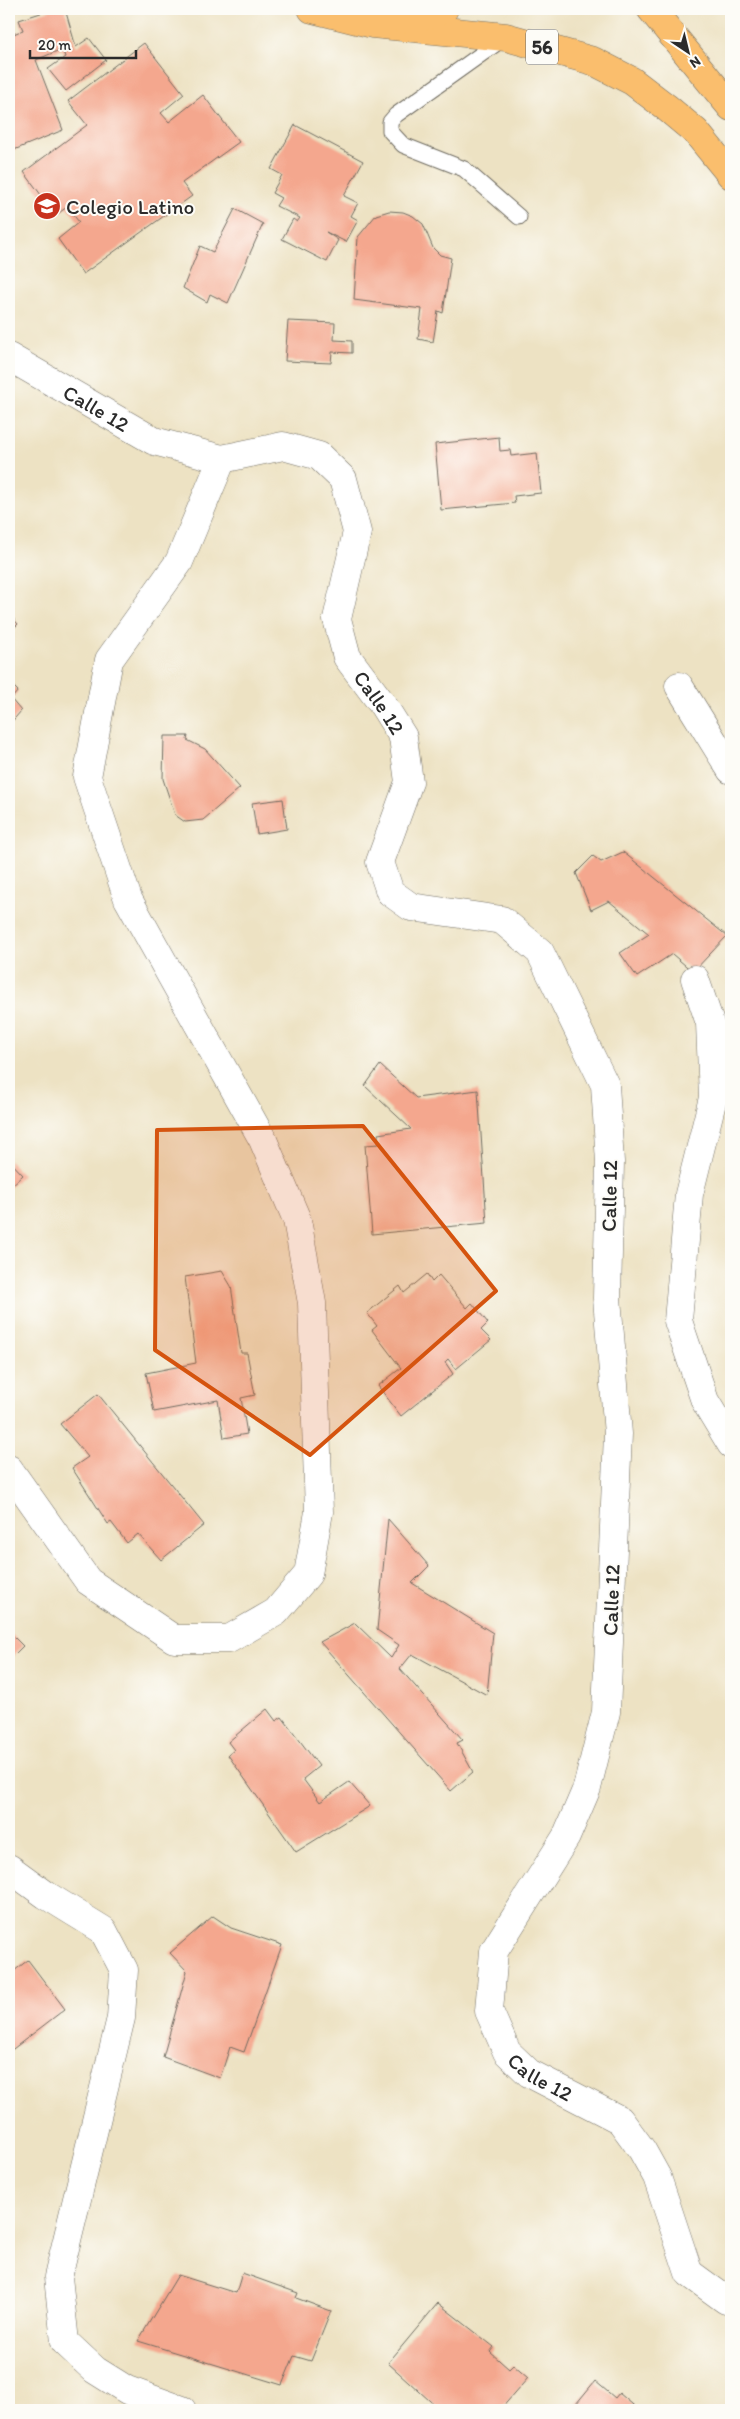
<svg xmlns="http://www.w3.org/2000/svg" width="740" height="2419" font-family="Itim,sans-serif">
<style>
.building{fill:#f4a78e}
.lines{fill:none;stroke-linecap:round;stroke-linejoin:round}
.lane-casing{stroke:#6f6b60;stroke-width:17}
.street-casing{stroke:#6f6b60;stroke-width:29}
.primary-casing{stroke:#6f6b60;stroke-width:29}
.lane{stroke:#fff;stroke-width:15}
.street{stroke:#fff;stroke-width:28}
.primary{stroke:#fabe6d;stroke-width:28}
.marked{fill:#d5540f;fill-opacity:0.2;stroke:#d5540f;stroke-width:4;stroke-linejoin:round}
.labels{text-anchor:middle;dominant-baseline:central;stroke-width:4;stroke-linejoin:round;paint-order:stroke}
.shield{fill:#fdfcf7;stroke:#6a6a68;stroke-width:1}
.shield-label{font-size:20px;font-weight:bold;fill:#2b2b2b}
.poi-label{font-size:21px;fill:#2b2b2b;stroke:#fdfcf7;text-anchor:start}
.street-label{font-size:21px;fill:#2b2b2b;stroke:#fdfcf7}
</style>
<rect width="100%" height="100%" fill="#fdfcf7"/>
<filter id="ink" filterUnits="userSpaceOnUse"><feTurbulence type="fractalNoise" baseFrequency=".02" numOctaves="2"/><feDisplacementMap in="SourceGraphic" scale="10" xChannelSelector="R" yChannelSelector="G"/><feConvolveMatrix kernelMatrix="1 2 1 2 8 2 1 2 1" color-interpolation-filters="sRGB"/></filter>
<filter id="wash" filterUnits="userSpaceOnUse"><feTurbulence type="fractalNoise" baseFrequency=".0096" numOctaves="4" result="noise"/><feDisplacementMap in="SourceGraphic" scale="20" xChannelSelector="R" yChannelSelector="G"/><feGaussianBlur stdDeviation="1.12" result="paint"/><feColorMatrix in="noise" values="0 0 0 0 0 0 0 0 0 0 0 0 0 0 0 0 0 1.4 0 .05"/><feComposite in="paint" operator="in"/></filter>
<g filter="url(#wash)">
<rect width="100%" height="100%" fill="#ede2c3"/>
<g id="blocks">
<!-- building -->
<g class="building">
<polygon points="53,9 65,9 76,47 89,38 106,60 66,91 48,69 65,57 62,49 36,60 63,130 9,152 9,36 23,30 19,20"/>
<polygon points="144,43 184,94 161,113 169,122 203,95 239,142 182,183 192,196 83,274 58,239 79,222 67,207 56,215 24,172 87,125 68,101"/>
<polygon points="295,125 363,161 344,196 358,203 351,216 358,220 346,242 326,232 338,240 327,262 282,239 293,219 297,222 300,218 276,206 281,198 272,193 282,175 271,169"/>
<polygon points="235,209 263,224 228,303 210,294 207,302 183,288 200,246 213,252"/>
<polygon points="389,211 403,212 413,216 423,224 433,248 440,255 451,258 443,313 438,311 433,342 418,339 422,309 354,300 358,237 376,215"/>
<polygon points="288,321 335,323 334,340 352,341 352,353 332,352 331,363 285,361"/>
<polygon points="499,437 500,451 510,450 511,456 537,453 541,493 514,496 515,503 441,510 435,444"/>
<polygon points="9,614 18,624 9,633"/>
<polygon points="9,682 18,691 11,699 21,711 9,725"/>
<polygon points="164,736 188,736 187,740 205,749 240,788 203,820 185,822 175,815 163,779"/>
<polygon points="283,799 287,829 257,834 252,803"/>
<polygon points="623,852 727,936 693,972 672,954 637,977 620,953 649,934 609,901 591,910 576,873 593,856 601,862"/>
<polygon points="380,1065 416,1098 478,1090 487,1223 372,1234 365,1145 379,1144 378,1134 411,1129 365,1086"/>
<polygon points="9,1160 23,1175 9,1188"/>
<polygon points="222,1271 231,1286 241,1353 247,1353 255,1395 241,1398 247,1434 224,1438 218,1400 154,1412 146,1373 196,1363 185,1277"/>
<polygon points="427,1274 432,1282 439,1275 467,1308 472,1303 488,1323 481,1330 491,1340 456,1369 448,1359 445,1362 453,1374 401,1416 378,1386 401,1368 372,1330 377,1326 367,1313 400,1286 404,1293"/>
<polygon points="98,1394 204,1525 161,1560 138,1534 127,1543 111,1522 108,1524 72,1468 88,1457 60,1424"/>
<polygon points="388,1519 429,1566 412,1583 493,1633 487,1695 412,1654 400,1669 463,1740 457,1743 473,1772 451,1791 320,1642 355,1623 391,1658 399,1645 377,1630"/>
<polygon points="9,1632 23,1646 9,1660"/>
<polygon points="267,1709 276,1721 282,1717 319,1766 303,1779 320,1802 349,1782 370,1806 296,1852 228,1755 234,1750 228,1742"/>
<polygon points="213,1916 231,1928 282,1945 244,2052 230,2047 220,2078 163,2057 187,1971 170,1953"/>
<polygon points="28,1960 65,2009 9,2052 9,1975"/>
<polygon points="242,2273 298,2293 296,2298 331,2311 311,2361 294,2356 282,2385 138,2341 178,2275 236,2293"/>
<polygon points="438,2303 494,2347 490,2352 509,2369 513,2365 528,2378 500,2410 440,2410 388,2363"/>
<polygon points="595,2381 615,2398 619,2393 639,2410 571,2410"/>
</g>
</g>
</g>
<g filter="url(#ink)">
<use href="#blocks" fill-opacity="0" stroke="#6f6b60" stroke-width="1"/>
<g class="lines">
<!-- lane casing -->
<g class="lane-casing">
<polyline id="lane" points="504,38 396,115 390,122 390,131 403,145 464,169 519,217"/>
</g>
<!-- street casing -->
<g class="street-casing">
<g id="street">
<path id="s1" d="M9,357l145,84 68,18 61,-13 36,10 24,23 14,53 -20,87 10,38 36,48 20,32 6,45 -29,80 10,30 21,15 91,13 38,32 65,133 5,77 -3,136 11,136 -12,278 -19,76 -21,49 -72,114 -5,60 18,41 22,21 91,47 22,30 15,27 32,96 37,27 5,1"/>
<polyline points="679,686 731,770"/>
<polyline points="695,979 710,1023 713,1098 689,1194 678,1321 705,1401 731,1444"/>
<polyline points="9,1469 88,1581 174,1639 229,1639 276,1612 308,1574 319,1512 312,1303 297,1220 263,1140 128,899 87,777 109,660 179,562 222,459"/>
<polyline points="9,1868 46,1895 103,1930 124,1970 121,2018 58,2277 65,2342 95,2370 127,2390 182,2410"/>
</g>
</g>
<!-- primary casing -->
<g class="primary-casing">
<g id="primary">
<polyline points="312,9 372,24 506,37 593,61 632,81 666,107 696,132 731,175"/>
<polyline points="651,9 731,107"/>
<polyline points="403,19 433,14 444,9"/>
</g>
</g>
<!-- lane -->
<use href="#lane" class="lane"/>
<!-- street -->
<use href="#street" class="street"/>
<!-- primary -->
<use href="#primary" class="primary"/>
</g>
</g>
<!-- marked area -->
<path class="marked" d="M363,1126l133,165 -186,164 -155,-105 2,-220z"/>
<!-- icons -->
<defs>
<g id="school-disc" transform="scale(1.4375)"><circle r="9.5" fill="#c8321e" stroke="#fdfcf7"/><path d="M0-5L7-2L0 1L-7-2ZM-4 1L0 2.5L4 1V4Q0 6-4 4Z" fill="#fff"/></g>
</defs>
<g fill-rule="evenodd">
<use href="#school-disc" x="47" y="206"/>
</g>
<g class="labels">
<!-- shield labels -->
<rect class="shield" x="526" y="29.5" width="32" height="35" rx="4"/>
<g class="shield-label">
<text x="542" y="47">56</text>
</g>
<!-- poi labels -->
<g class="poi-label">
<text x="66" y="206">Colegio Latino</text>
</g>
<!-- street labels -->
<g class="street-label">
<text stroke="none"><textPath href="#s1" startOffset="101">Calle 12</textPath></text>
<text stroke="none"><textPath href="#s1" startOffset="610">Calle 12</textPath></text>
<text transform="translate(609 1196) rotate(-89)">Calle 12</text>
<text transform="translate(611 1600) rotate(-88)">Calle 12</text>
<text stroke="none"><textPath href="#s1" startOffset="2171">Calle 12</textPath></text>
</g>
</g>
<!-- margin -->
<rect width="740" height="2419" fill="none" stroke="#fdfcf7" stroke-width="30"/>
<!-- north arrow -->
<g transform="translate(688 52) rotate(145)" stroke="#fdfcf7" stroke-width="4" paint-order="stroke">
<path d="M0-4L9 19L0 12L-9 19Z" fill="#2b2b2b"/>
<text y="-8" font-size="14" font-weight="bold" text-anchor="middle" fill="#2b2b2b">N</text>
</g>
<!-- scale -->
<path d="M30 50v8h106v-8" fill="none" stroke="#2b2b2b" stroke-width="2.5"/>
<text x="38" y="50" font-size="15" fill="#2b2b2b" stroke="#fdfcf7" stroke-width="4" paint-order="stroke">20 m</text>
</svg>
